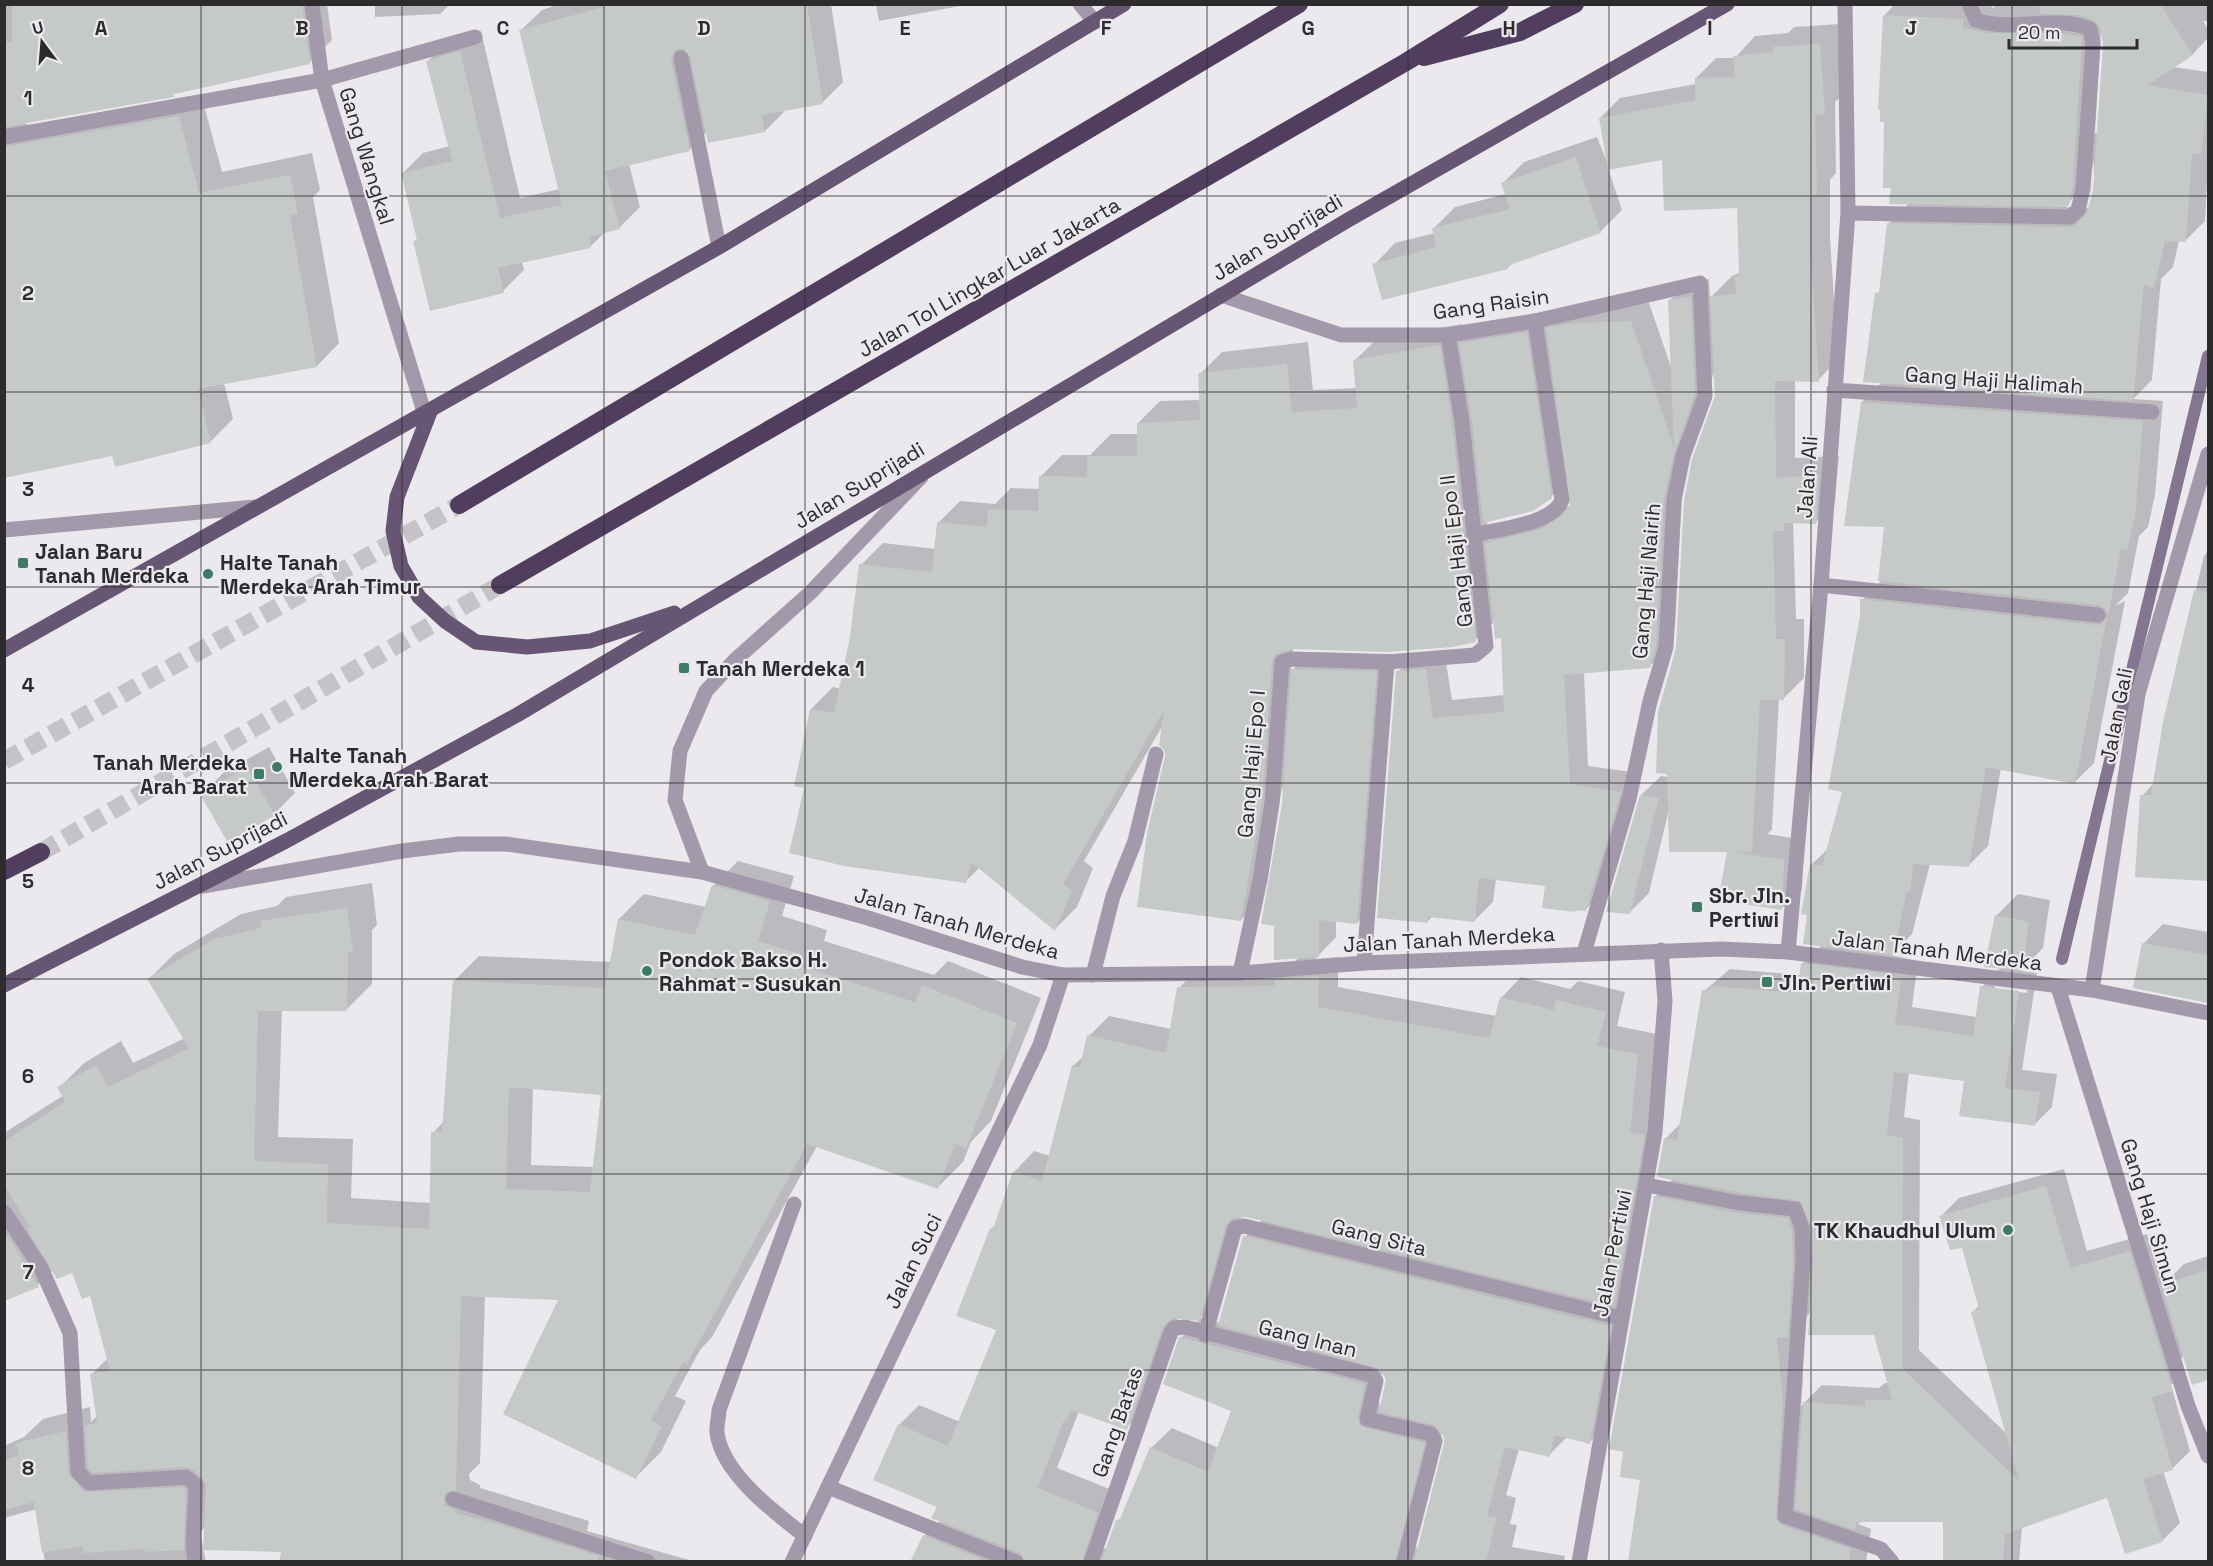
<svg xmlns="http://www.w3.org/2000/svg" width="2213" height="1566" font-family="'Space Grotesk',sans-serif">
<style>
.shadow{fill:#0003;fill-rule:evenodd}
.lines{fill:none;stroke-linecap:round;stroke-linejoin:round}
.stream{stroke:#847590;stroke-width:12}
.building{fill:#c5cac8;fill-rule:evenodd}
.motorway-tunnel{stroke:#c5c3c7;stroke-width:18;stroke-dasharray:18 9;stroke-linecap:butt}
.service{stroke:#a299aa;stroke-width:15}
.minor{stroke:#a299aa;stroke-width:15}
.tertiary{stroke:#a299aa;stroke-width:15}
.primary{stroke:#665673;stroke-width:15}
.motorway{stroke:#513e5f;stroke-width:18}
.grid{fill:none;stroke:#2d2b2d;stroke-width:1.5;stroke-opacity:0.55}
.poi-dot{fill:#3e7a65;stroke:#ebe9ee;stroke-width:2}
.labels{text-anchor:middle;dominant-baseline:central;stroke-width:4.5;stroke-linejoin:round;paint-order:stroke}
.street-label{font-size:21px;fill:#2d2b2d;stroke:#ebe9ee}
.poi-label{font-size:21px;font-weight:bold;fill:#2d2b2d;stroke:#ebe9ee;text-anchor:start}
.grid-label{font-size:20px;text-anchor:middle;font-weight:bold;fill:#2d2b2d;stroke:#ebe9ee;stroke-width:4.5;stroke-linejoin:round;paint-order:stroke}
</style>
<rect width="100%" height="100%" fill="#ebe9ee"/>
<!-- shadow -->
<g class="shadow">
<polygon points="4,4 327,4 332,40 309,63 176,92 173,95 22,122 29,125 201,94 222,172 312,153 320,190 313,197 339,343 317,366 224,383 233,419 210,442 113,454 4,476"/>
<polygon points="375,4 450,4 440,14 375,17"/>
<polygon points="560,4 831,4 843,82 822,103 787,109 765,131 707,132 689,150 629,164 640,207 619,228 606,231 590,247 522,262 524,270 503,291 414,242 418,238 402,174 423,153 450,146 428,61 449,40 481,31 520,198 560,189 520,31 542,10"/>
<polygon points="876,4 971,4 879,21"/>
<path d="M1895,4h94l5,5v-5h214v17h-5l5,8v9l-15,16 -20,13 35,5v93l-3,56 -20,20h-6l-6,26 -12,12 -9,101 -19,19 30,2 -8,94 -7,32 -9,9 -11,57 -13,13 10,-5 -31,162 -20,20 -73,-15 -13,78 -20,20 -38,-2 -18,70 -21,21 27,6 -6,46 65,10 5,-30 19,-20 -5,-51 22,-22 32,6 -7,48 -23,23 17,2 -15,97 35,4 -5,33 -18,18 -68,-45 -57,-8 -5,45 16,3 -1,230 89,85 -35,-123 6,-7 -16,-59 -22,-30 18,-18 105,-29 23,82 60,-17 16,51 21,-21 24,-8v104l-20,7 -4,-11 -6,6 4,12 -11,11 19,66 -18,18 -9,2 17,52 -18,18 -54,-45 -86,31 -3,35h-75l1,-41h-83l-4,3 13,5 -5,33h-237l13,-83 13,-282 18,-18 -8,-40 16,-16 23,-132 26,-22 71,6 1,-11 20,-19 -11,-80 18,-17 15,-57 18,-191 18,-18 5,-56 -23,-124 20,-20 -5,-89 4,-3 7,-66 21,-21 -16,-17 -9,-170zM2101,32l3,13 -6,88h-3zM2094,162v30l-5,16 -25,-1 25,-25zM1995,986l32,4v3l-32,-4zM1811,1312l64,21 14,50h-4l-6,5 -57,-3 -21,21 2,-27 -5,-54z"/>
<path d="M1840,24l5,69 -10,9 1,71 -6,7v58l8,122 -20,20h-23v78l44,-2 -4,46 -20,21 -22,-1 3,97h8v59l-20,20h-5l-7,132 -5,4 37,6 -2,49 -21,20 -53,-59 -60,-37 -19,80 -20,20 12,-118 20,-19 7,1 9,-129 39,-252 -1,-26 -23,63 -9,45 -8,147 -7,23 -19,19 -65,5 4,94 51,7 -34,117 -19,19 -12,2 -27,-26 -51,-6 -3,23 -19,19 -41,-5 -6,6 -29,-250 19,-19 27,-3 8,50 53,-5 -2,-59 -8,-15 -20,19 -182,8 -2,23 20,-19 83,2 -19,251 -18,18 -21,-3v17l-21,22 23,-2v30l158,29 5,-18 20,-21 49,12 8,-8 47,11 -8,34 40,8 -7,79 14,2 -30,169 -17,18 13,3 -20,117 -21,21 -22,-6 -18,18 -30,-6 -13,46 10,3 -6,26 7,1 -5,22 53,9 -1,6h-652l12,-26 17,-16 -2,-14 -40,-81 20,-20 41,17 38,-93 -40,-13 34,-88 5,-5 17,-51 20,-21 16,5 23,-90 12,-11 4,-19 20,-20 62,13 8,-41 20,-21 91,-1 9,-9 -16,-153 1,-15 -2,-1 -19,109 -22,23 -74,-164 -4,-31 -79,136 9,7 -16,39 -22,22 -75,-62 -14,14 -160,-94 5,-78 22,-22 8,2 11,-52 9,-72 22,-22 53,6 2,-26 22,-22 35,3 16,-16 29,1v-12l22,-22h28l21,-21h28l-1,-11 22,-22 41,-1 -1,-26 22,-22 86,-10 5,48 44,-2 -3,-27 23,-22 85,-15 2,16 18,-18 66,-10 2,14 17,-16 24,-5 58,-2 22,64 -2,-66 20,-19 20,-3 1,19 22,-22 9,-4 -2,-66 -76,-48 -55,10 14,42 -22,22 -86,30 -7,6 -133,-3 21,-22 40,-10 -1,-5 21,-21 51,-13 -3,-11 21,-21 73,-25 11,27 -8,-46 20,-20 76,-14v-6l20,-20h19l20,-22 33,-3 6,-6zM1570,478v28l-24,9 -41,9 -16,17 -2,-20 64,-24zM1242,1216l21,3 -18,18 -25,86 -20,-5 19,-20zM1179,1317l21,2 -19,19 52,73 -14,37 -47,-20 -21,20 -27,67 -7,6 -10,28 -4,-1 14,-56 -60,-24 22,-57 47,17 21,-20zM1382,1373l5,6 -6,30 -4,-14zM1442,1432l4,12 -28,108 -4,-13z"/>
<polygon points="2208,551 2208,879 2137,875 2142,796 2154,783 2164,722 2204,556"/>
<polygon points="269,747 295,793 274,814 202,795 223,773"/>
<path d="M738,861l56,15 -12,40 45,14 -3,11 110,34 14,-14 93,37 -50,123 -20,21 -8,20 -25,25 -121,-41 -105,191 -12,13 -25,46 11,5 -25,51 -25,25 -75,-178 -76,-3 -5,167 -11,11 1,6 10,5v3l109,33 -2,10 109,31h-412l3,-12 -81,-24 -6,6 6,30h-161l-8,-53 -33,9v-72l20,-9 19,-18 47,-12 1,15 6,-6 -6,-41 17,-17 -17,-64 -18,-23 -19,-2 -16,16 -34,14v-166l60,-38 -5,-7 25,-25 37,-22 12,22 52,-25 -36,-59 25,-25 67,-40 36,-8 9,-9 86,-14 5,42 -5,5v54l-25,25h-65l-4,128 75,2 -2,59 80,5 2,-70 11,-12 10,-140 25,-25 132,6 8,-43 25,-25 62,13 7,-21zM533,1087l70,7 -9,73 -63,-2z"/>
<polygon points="2163,924 2208,932 2208,1002 2135,987 2144,943"/>
</g>
<g class="lines">
<!-- stream -->
<polyline class="stream" points="2062,959 2208,356"/>
</g>
<!-- building -->
<g class="building">
<polygon points="12,4 302,4 310,64 174,94 174,97 4,127 4,42 12,41"/>
<polygon points="615,4 807,4 823,104 762,115 765,132 708,143 690,56 684,49 675,50 671,60 690,151 605,171 620,229 589,237 591,248 498,268 504,293 430,311 413,241 417,240 401,173 452,161 426,61 460,51 500,218 562,205 519,30"/>
<polygon points="2039,4 2160,4 2193,55 2148,85 2208,95 2201,154 2192,153 2186,242 2165,241 2154,288 2144,285 2133,401 1863,382 1875,293 1879,293 1887,223 2070,227 2076,224 2087,213 2093,190 2103,45 2100,27 2093,20 2079,15 2041,14"/>
<polygon points="1883,15 1963,19 1963,28 1989,33 2062,33 2082,37 2073,188 2069,205 2066,207 1889,204 1891,188 1883,188 1884,122 1880,122 1880,110 1878,110"/>
<polygon points="1820,44 1825,114 1815,115 1817,195 1810,195 1811,259 1819,382 1775,381 1776,478 1819,475 1816,524 1784,523 1784,531 1773,531 1776,639 1785,639 1784,700 1760,700 1752,852 1735,852 1784,860 1782,910 1718,900 1727,852 1669,852 1667,774 1656,773 1658,712 1676,648 1684,501 1692,459 1715,396 1710,296 1736,294 1735,276 1739,276 1737,208 1664,211 1662,160 1608,170 1599,118 1695,100 1695,78 1735,77 1733,56 1773,52 1773,47"/>
<polygon points="179,116 199,193 290,175 298,214 290,216 317,367 198,389 211,443 115,467 112,456 4,478 4,147"/>
<polygon points="1576,157 1601,233 1507,266 1508,269 1382,300 1372,264 1436,247 1432,228 1510,209 1501,183"/>
<polygon points="1691,297 1695,394 1674,453 1664,498 1656,645 1650,668 1564,675 1570,784 1621,792 1586,911 1575,910 1575,912 1542,908 1545,886 1479,878 1475,922 1428,917 1427,923 1377,918 1396,671 1426,669 1433,718 1504,712 1501,638 1495,639 1485,543 1541,529 1562,516 1570,505 1546,328 1571,323 1631,321 1674,448 1668,300"/>
<polygon points="1527,332 1552,498 1533,511 1483,523 1472,421 1459,343"/>
<polygon points="1440,345 1452,423 1476,642 1453,647 1387,652 1292,649 1275,655 1272,661 1262,802 1241,921 1137,907 1147,833 1165,756 1165,751 1159,745 1164,710 1063,884 1072,890 1055,931 971,862 966,883 844,866 789,853 804,788 794,786 810,709 834,713 850,637 859,564 932,572 937,522 987,527 988,509 1038,511 1039,476 1087,477 1087,456 1137,456 1137,423 1200,420 1198,373 1287,364 1292,412 1357,408 1353,360"/>
<polygon points="1861,402 2143,421 2135,517 2127,550 2121,549 2108,615 2104,608 2099,605 1878,581 1884,527 1844,526"/>
<polygon points="2194,590 2208,592 2208,881 2135,877 2140,795 2151,795 2163,722"/>
<polygon points="1860,599 2097,625 2102,624 2107,617 2075,784 1986,767 1969,867 1913,864 1910,892 1907,892 1893,955 1803,944 1807,915 1801,914 1810,864 1822,866 1842,792 1828,789 1860,616"/>
<polygon points="1291,669 1377,671 1357,924 1319,920 1319,957 1274,960 1274,926 1261,924 1282,804"/>
<polygon points="247,767 275,815 228,843 200,794"/>
<polygon points="1640,795 1659,798 1630,914 1606,912"/>
<path d="M712,885l58,16 -12,40 45,14 -3,11 115,36 7,-17 95,38 -51,125 -11,-4 -17,45 -131,-45 -120,220 -4,-2 -32,59 11,5 -26,53 -133,-65 55,-114 -97,-4 -5,194 -10,2 -2,5 1,8 10,5v3l43,11 101,32 -1,6h-319l2,-10 -78,-2 3,-65 -4,-7 -10,-9 -7,-2 -92,6 -5,-5 -3,-42 12,-3 -7,-49 20,-3 -20,-75 -8,3 -10,-26 -15,6 -31,-51 4,-1 -26,-42v-44l61,-39 -8,-15 39,-22 12,22 81,-39 -42,-69 67,-40 47,-11 -1,-7 87,-13 6,43 -5,1 -1,59h-89l-4,150 74,3 -1,59 102,6 2,-97h11l11,-152 152,8 13,-69 77,16zM509,1087l92,8 -11,97 -84,-3z"/>
<polygon points="1995,915 2029,922 2022,971 1984,967"/>
<polygon points="2142,943 2208,955 2208,1003 2133,988"/>
<polygon points="1801,963 1889,974 1889,977 1901,979 1895,1024 1973,1036 1980,986 2019,991 2005,1088 2040,1092 2035,1126 1959,1116 1964,1081 1894,1072 1887,1135 1903,1138 1902,1368 2019,1481 1971,1312 1979,1309 1962,1248 1950,1250 1939,1216 2046,1186 2070,1268 2130,1251 2173,1391 2152,1397 2173,1470 2143,1479 2163,1542 2125,1554 2107,1498 2005,1534 2003,1562 1943,1562 1943,1522 1856,1522 1855,1530 1795,1509 1803,1402 1865,1406 1865,1400 1892,1400 1874,1335 1808,1335 1813,1262 1812,1228 1800,1201 1741,1193 1657,1177 1664,1138 1677,1140 1702,990 1710,990 1711,986 1797,993"/>
<polygon points="1319,976 1318,1007 1489,1038 1500,997 1554,1010 1556,1000 1606,1012 1597,1046 1638,1054 1630,1133 1645,1135 1614,1306 1246,1217 1233,1218 1226,1225 1199,1321 1173,1318 1163,1326 1127,1430 1071,1410 1066,1421 1064,1420 1038,1488 1098,1513 1082,1562 1026,1562 1020,1553 931,1518 937,1507 873,1480 898,1424 948,1446 996,1330 956,1316 990,1228 993,1229 1013,1171 1042,1181 1072,1065 1080,1067 1087,1035 1166,1053 1177,987 1274,986 1274,980"/>
<polygon points="1654,1196 1738,1213 1788,1218 1792,1230 1793,1261 1788,1337 1777,1338 1783,1400 1776,1519 1782,1525 1851,1549 1849,1562 1628,1562 1640,1480 1620,1477 1623,1452 1609,1449"/>
<polygon points="8,1236 39,1287 4,1301 4,1237"/>
<polygon points="1243,1236 1611,1326 1590,1444 1554,1435 1550,1457 1505,1447 1487,1516 1497,1518 1486,1562 1414,1562 1444,1443 1444,1437 1434,1425 1379,1412 1386,1379 1378,1368 1218,1325"/>
<polygon points="2208,1270 2208,1380 2192,1385 2161,1285"/>
<polygon points="1179,1337 1365,1384 1358,1417 1360,1426 1425,1443 1395,1562 1101,1562 1116,1520 1119,1521 1150,1447 1208,1472 1231,1411 1163,1384"/>
<polygon points="66,1431 68,1473 85,1492 183,1487 186,1490 184,1550 145,1552 145,1549 83,1553 83,1546 42,1553 34,1502 4,1510 4,1460 19,1456 16,1443"/>
<polygon points="923,1535 988,1562 910,1562"/>
</g>
<g class="lines">
<!-- motorway-tunnel -->
<g class="motorway-tunnel">
<polyline points="4,761 459,505"/>
<polyline points="41,852 500,585"/>
</g>
<!-- service -->
<g class="service">
<polyline points="1080,4 1095,22"/>
<path d="M794,1204l-75,206c0,7 -3,16 -2,23 5,40 58,80 88,103"/>
<polyline points="453,1499 648,1562"/>
</g>
<!-- minor -->
<g class="minor">
<polyline points="312,4 322,80 425,415"/>
<polyline points="681,58 719,247"/>
<polyline points="4,137 322,80 475,37"/>
<path d="M1848,213l222,4 8,-7 5,-21 10,-145 -3,-15c-35,-15 -77,4 -114,-9l-7,-16"/>
<polyline points="1221,295 1341,335 1448,335 1535,321 1700,283 1705,396 1683,456 1674,500 1666,647 1650,701 1629,799 1584,953"/>
<polyline points="1834,390 2152,412"/>
<path d="M1474,535c24,-6 79,-11 88,-35l-27,-179"/>
<polyline points="1821,585 2098,615"/>
<polyline points="1788,952 1821,585 1848,213 1845,4"/>
<polyline points="1364,963 1387,662"/>
<polyline points="1240,973 1260,880 1272,803 1282,662 1292,659 1387,662 1475,655 1486,646 1462,422 1448,335"/>
<polyline points="1093,975 1113,896 1135,841 1156,754"/>
<polyline points="2058,987 2188,1406 2208,1456"/>
<polyline points="2092,990 2138,694 2208,454"/>
<polyline points="1647,1185 1740,1203 1795,1209 1802,1228 1803,1261 1785,1516 1881,1549 1892,1562"/>
<polyline points="4,1212 41,1268 70,1333 78,1472 89,1483 186,1477 196,1485 193,1545 195,1562"/>
<polyline points="1205,1335 1235,1228 1244,1226 1621,1318"/>
<polyline points="828,1487 1016,1562"/>
<polyline points="1091,1562 1171,1332 1174,1328 1185,1327 1371,1375 1376,1381 1367,1419 1431,1434 1435,1441 1404,1562"/>
<polyline points="1579,1562 1655,1132 1665,1001 1661,950"/>
</g>
<!-- tertiary -->
<g class="tertiary">
<polyline points="4,530 255,507"/>
<polyline points="702,872 675,800 680,751 706,691 735,660 810,593 921,477"/>
<polyline points="203,886 402,851 459,844 506,844 702,872 868,918 1022,967 1063,975 1240,973 1364,963 1721,949 1788,952 2092,990 2208,1013"/>
<polyline points="792,1562 1040,1045 1063,975"/>
</g>
<!-- primary -->
<g class="primary">
<polyline points="430,412 397,497 393,531 401,566 419,597 445,621 476,642 527,647 590,641 674,613"/>
<polyline points="4,650 719,247 1124,4"/>
<polyline points="4,985 286,841 517,715 1348,220 1727,4"/>
</g>
<!-- motorway -->
<g class="motorway">
<polyline points="1424,57 1520,32 1575,4"/>
<polyline points="459,505 1299,4"/>
<polyline points="500,585 1406,62 1500,4"/>
<polyline points="4,871 41,852"/>
</g>
</g>
<!-- grid -->
<path class="grid" d="M201,4v1558M402,4v1558M604,4v1558M805,4v1558M1006,4v1558M1207,4v1558M1408,4v1558M1609,4v1558M1811,4v1558M2012,4v1558M4,196h2204M4,392h2204M4,587h2204M4,783h2204M4,979h2204M4,1174h2204M4,1370h2204"/>
<!-- markers -->
<g class="poi-dot">
<rect x="17" y="557" width="12" height="12" rx="3"/>
<circle cx="208" cy="574" r="6"/>
<rect x="678" y="662" width="12" height="12" rx="3"/>
<circle cx="277" cy="767" r="6"/>
<rect x="253" y="768" width="12" height="12" rx="3"/>
<rect x="1691" y="901" width="12" height="12" rx="3"/>
<circle cx="647" cy="971" r="6"/>
<rect x="1761" y="976" width="12" height="12" rx="3"/>
<circle cx="2008" cy="1230" r="6"/>
</g>
<g class="labels">
<!-- street labels -->
<g class="street-label">
<text transform="translate(367 156) rotate(73)">Gang Wangkal</text>
<text transform="translate(1277 237) rotate(-31)">Jalan Suprijadi</text>
<text transform="translate(989 277) rotate(-30)">Jalan Tol Lingkar Luar Jakarta</text>
<text transform="translate(1491 304) rotate(-8)">Gang Raisin</text>
<text transform="translate(1994 380) rotate(4)">Gang Haji Halimah</text>
<text transform="translate(1807 477) rotate(-86)">Jalan Ali</text>
<text transform="translate(859 485) rotate(-31)">Jalan Suprijadi</text>
<text transform="translate(1456 551) rotate(-97)">Gang Haji Epo II</text>
<text transform="translate(1646 581) rotate(-85)">Gang Haji Nairih</text>
<text transform="translate(2116 715) rotate(-79)">Jalan Gali</text>
<text transform="translate(1251 764) rotate(-85)">Gang Haji Epo I</text>
<text transform="translate(220 850) rotate(-27)">Jalan Suprijadi</text>
<text transform="translate(957 923) rotate(16)">Jalan Tanah Merdeka</text>
<text transform="translate(1449 939) rotate(-3)">Jalan Tanah Merdeka</text>
<text transform="translate(1937 950) rotate(7)">Jalan Tanah Merdeka</text>
<text transform="translate(2151 1216) rotate(73)">Gang Haji Simun</text>
<text transform="translate(1379 1237) rotate(14)">Gang Sita</text>
<text transform="translate(1612 1253) rotate(-79)">Jalan Pertiwi</text>
<text transform="translate(913 1261) rotate(-64)">Jalan Suci</text>
<text transform="translate(1308 1338) rotate(14)">Gang Inan</text>
<text transform="translate(1117 1422) rotate(-71)">Gang Batas</text>
</g>
<!-- poi labels -->
<g class="poi-label">
<text x="35" y="551">Jalan Baru<tspan x="35" dy="24">Tanah Merdeka</tspan></text>
<text x="220" y="562">Halte Tanah<tspan x="220" dy="24">Merdeka Arah Timur</tspan></text>
<text x="696" y="668">Tanah Merdeka 1</text>
<text x="289" y="755">Halte Tanah<tspan x="289" dy="24">Merdeka Arah Barat</tspan></text>
<text x="247" y="762" text-anchor="end">Tanah Merdeka<tspan x="247" dy="24">Arah Barat</tspan></text>
<text x="1709" y="895">Sbr. Jln.<tspan x="1709" dy="24">Pertiwi</tspan></text>
<text x="659" y="959">Pondok Bakso H.<tspan x="659" dy="24">Rahmat - Susukan</tspan></text>
<text x="1779" y="982">Jln. Pertiwi</text>
<text x="1996" y="1230" text-anchor="end">TK Khaudhul Ulum</text>
</g>
</g>
<g class="grid-label">
<text x="101" y="35">A</text>
<text x="302" y="35">B</text>
<text x="503" y="35">C</text>
<text x="704" y="35">D</text>
<text x="905" y="35">E</text>
<text x="1106" y="35">F</text>
<text x="1308" y="35">G</text>
<text x="1509" y="35">H</text>
<text x="1710" y="35">I</text>
<text x="1911" y="35">J</text>
<text x="28" y="105">1</text>
<text x="28" y="300">2</text>
<text x="28" y="496">3</text>
<text x="28" y="692">4</text>
<text x="28" y="888">5</text>
<text x="28" y="1083">6</text>
<text x="28" y="1279">7</text>
<text x="28" y="1475">8</text>
</g>
<!-- border -->
<rect width="2213" height="1566" fill="none" stroke="#2d2b2d" stroke-width="12"/>
<!-- north arrow -->
<g transform="translate(42 42) rotate(344)" stroke="#ebe9ee" stroke-width="4.5" paint-order="stroke">
<path d="M0-4.5L10 22L0 15L-10 22Z" fill="#2d2b2d"/>
<text y="-9" font-size="16" font-weight="bold" text-anchor="middle" fill="#2d2b2d">U</text>
</g>
<!-- scale -->
<path d="M2009 39v9h128v-9" fill="none" stroke="#2d2b2d" stroke-width="3"/>
<text x="2018" y="39" font-size="18" fill="#2d2b2d" stroke="#ebe9ee" stroke-width="4.5" paint-order="stroke">20 m</text>
</svg>
